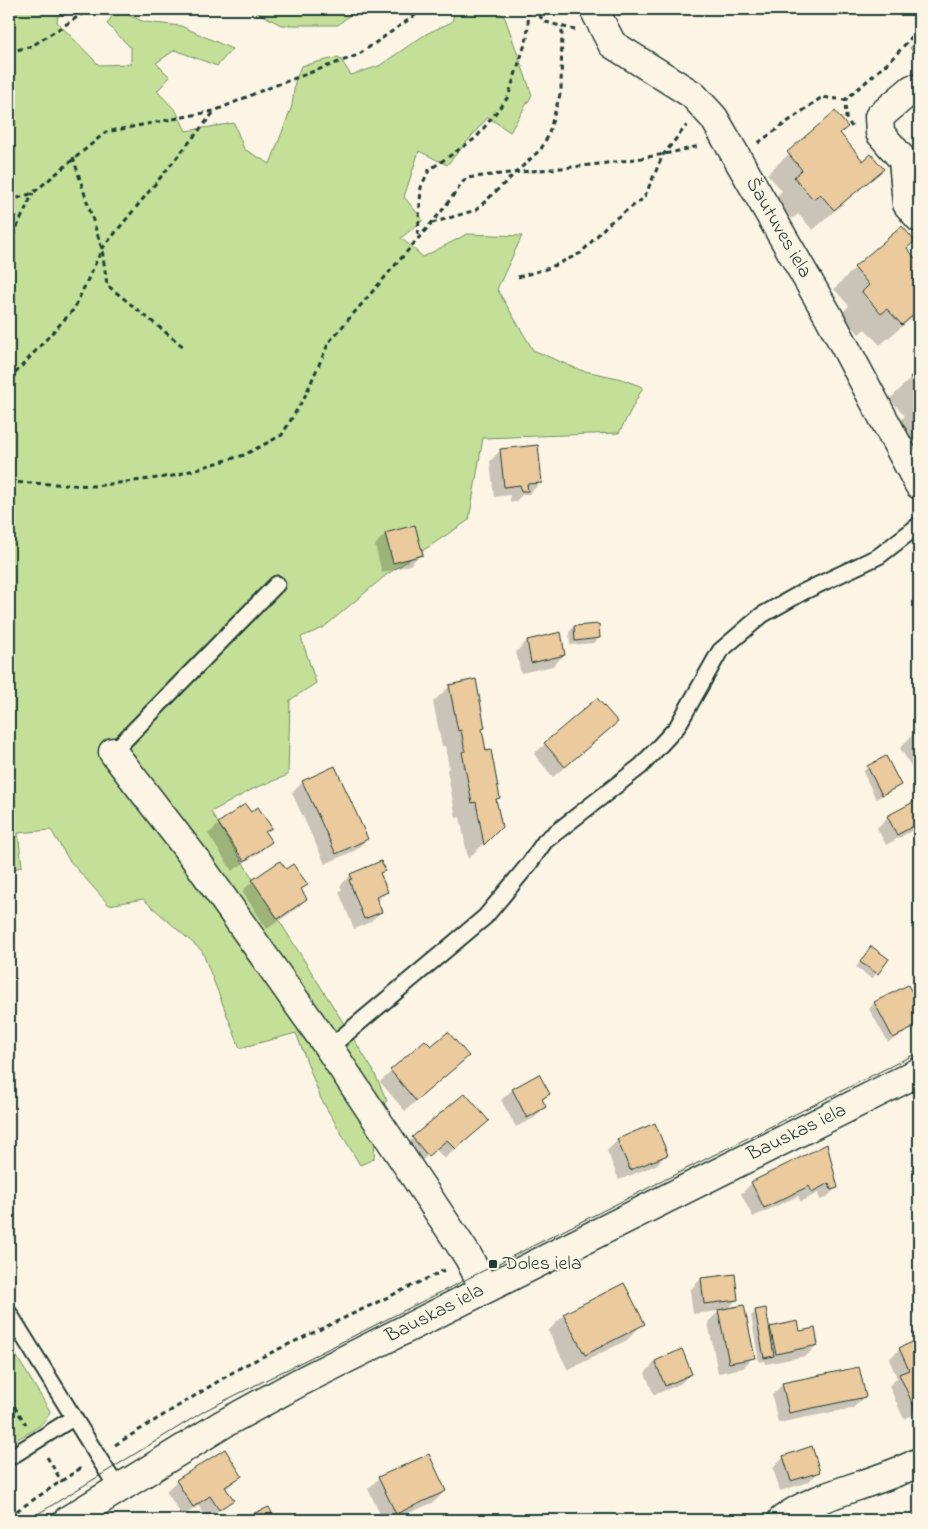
<svg xmlns="http://www.w3.org/2000/svg" width="928" height="1529" font-family="'Indie Flower',sans-serif">
<style>
.green{fill:#c4e098;stroke:#728e66}
.shadow{fill:#0003}
.building{fill:#ebca9d;stroke:#1f3d34}
.lines{fill:none;stroke-linecap:round;stroke-linejoin:round}
.service-casing{stroke:#1f3d34;stroke-width:19}
.minor-casing{stroke:#1f3d34;stroke-width:31}
.tertiary-casing{stroke:#1f3d34;stroke-width:31}
.path{stroke:#1f3d34;stroke-width:3;stroke-dasharray:5 4;stroke-linecap:butt}
.service{stroke:#fcf5e5;stroke-width:15}
.minor{stroke:#fcf5e5;stroke-width:28}
.tertiary{stroke:#fcf5e5;stroke-width:28}
.tram{stroke:#1f3d34;stroke-width:1}
.poi-dot{fill:#1f3d34;stroke:#fcf5e5;stroke-width:2}
.labels{text-anchor:middle;dominant-baseline:central;stroke-width:4;stroke-linejoin:round;paint-order:stroke}
.street-label{font-size:20px;fill:#1f3d34;stroke:#fcf5e5}
.poi-label{font-size:20px;fill:#1f3d34;stroke:#fcf5e5;text-anchor:start}
</style>
<rect width="100%" height="100%" fill="#fcf5e5"/>
<filter id="ink" filterUnits="userSpaceOnUse"><feTurbulence type="fractalNoise" baseFrequency=".02" numOctaves="2"/><feDisplacementMap in="SourceGraphic" scale="10" xChannelSelector="R" yChannelSelector="G"/><feConvolveMatrix kernelMatrix="1 2 1 2 8 2 1 2 1" color-interpolation-filters="sRGB"/></filter>
<g filter="url(#ink)">
<!-- green -->
<g class="green">
<polygon points="9,9 59,9 57,22 99,65 131,64 131,48 107,24 116,10 145,22 181,26 232,49 217,66 175,50 156,63 170,77 157,91 176,111 186,131 234,123 244,149 270,164 292,106 295,82 301,66 339,57 351,75 379,66 426,34 452,22 455,9 496,9 505,18 532,95 510,132 488,117 447,165 419,151 404,197 423,220 401,238 423,257 467,234 522,236 497,289 533,350 580,370 618,378 643,387 619,433 483,438 469,520 386,575 323,628 301,637 316,683 290,700 288,775 253,789 211,812 373,1070 387,1101 376,1112 374,1159 360,1165 321,1099 296,1033 240,1048 202,951 143,899 109,905 69,860 51,830 18,833 22,866 9,872"/>
<polygon points="251,9 357,9 338,25 281,25"/>
<polygon points="919,36 919,59 910,48"/>
<path d="M9,1344l41,67c-4,15 -24,23 -38,31l-3,-6z"/>
</g>
<!-- shadow -->
<g class="shadow">
<polygon points="834,113 838,134 863,163 882,169 813,230 798,214 792,219 774,199 782,191 767,174"/>
<polygon points="905,249 919,265 919,312 880,345 865,329 859,334 841,314 849,306 834,289 855,268"/>
<polygon points="919,370 919,440 915,444 897,423 905,416 890,399"/>
<polygon points="501,450 540,483 529,494 523,494 516,501 510,502 510,495 494,497 490,461"/>
<polygon points="385,534 421,554 410,565 382,573 375,545"/>
<polygon points="574,627 599,638 594,643 570,645 569,632"/>
<polygon points="527,641 564,655 553,666 521,673 516,652"/>
<polygon points="450,686 484,728 481,730 485,752 498,798 495,801 500,827 468,859 460,817 456,818 447,770 449,767 445,746 442,746 433,702"/>
<polygon points="919,728 919,779 900,748"/>
<polygon points="605,733 553,777 534,754 545,744"/>
<polygon points="868,767 900,785 876,799 863,772"/>
<polygon points="303,782 367,839 356,850 325,864 292,793"/>
<polygon points="919,801 919,827 886,845 877,828 888,817"/>
<polygon points="251,814 270,827 265,833 270,842 260,852 232,871 208,834 219,824"/>
<polygon points="285,870 306,885 300,890 306,899 295,910 267,929 242,891 253,881"/>
<polygon points="383,871 379,875 386,892 377,901 381,912 370,922 354,929 339,892 342,889 340,886 351,875"/>
<polygon points="867,953 887,959 872,979 856,967"/>
<polygon points="907,987 919,1008 919,1026 888,1042 869,1009 874,1003"/>
<polygon points="425,1041 431,1048 467,1056 405,1111 380,1082"/>
<polygon points="539,1075 549,1094 541,1101 545,1107 534,1118 516,1127 501,1100 512,1090"/>
<polygon points="919,1101 919,1114 915,1106"/>
<polygon points="487,1121 444,1159 436,1149 416,1165 402,1149 413,1138"/>
<polygon points="618,1140 667,1154 656,1165 619,1180 607,1151"/>
<polygon points="826,1146 837,1187 826,1198 820,1200 818,1193 801,1202 798,1196 753,1217 741,1194 752,1183"/>
<polygon points="701,1279 737,1299 727,1310 753,1357 743,1368 718,1373 708,1322 719,1311 693,1314 690,1290"/>
<polygon points="756,1311 769,1330 771,1328 799,1332 817,1345 806,1356 766,1364 765,1361 759,1362 751,1316"/>
<polygon points="564,1315 643,1323 627,1340 568,1370 548,1331"/>
<polygon points="919,1340 919,1412 904,1419 889,1386 897,1378 889,1359 900,1349"/>
<polygon points="681,1351 691,1373 680,1384 654,1395 645,1373 655,1362"/>
<polygon points="783,1384 864,1397 853,1408 778,1423 772,1395"/>
<polygon points="784,1457 819,1472 808,1482 780,1491 773,1468"/>
<polygon points="241,1476 226,1489 232,1500 207,1519 199,1506 182,1516 166,1491 177,1481"/>
<polygon points="379,1478 445,1491 434,1502 393,1520 383,1520 368,1489"/>
<polygon points="268,1509 273,1520 248,1520 253,1515"/>
</g>
<!-- building -->
<g class="building">
<polygon points="835,111 848,127 840,133 863,161 871,154 884,169 834,210 820,194 813,199 794,177 802,170 787,152"/>
<polygon points="902,226 915,241 907,248 919,263 919,310 902,325 887,309 881,314 862,292 869,285 854,267"/>
<polygon points="919,369 919,388 910,377"/>
<polygon points="538,445 542,483 527,484 528,491 521,491 520,485 504,487 500,449"/>
<polygon points="415,525 423,555 393,563 385,533"/>
<polygon points="599,624 600,638 575,641 574,626"/>
<polygon points="561,632 565,655 531,663 527,640"/>
<polygon points="476,679 485,728 482,729 486,751 491,750 500,798 496,799 502,827 484,845 476,802 472,803 462,752 465,751 461,730 458,731 449,685"/>
<polygon points="597,698 618,722 565,767 544,743"/>
<polygon points="886,756 901,785 882,795 867,766"/>
<polygon points="335,766 368,839 336,854 302,781"/>
<polygon points="919,799 919,823 897,835 887,816"/>
<polygon points="245,804 251,812 258,807 272,828 265,832 272,842 244,861 218,823"/>
<polygon points="280,861 286,869 293,864 308,885 301,889 307,899 278,919 252,880"/>
<polygon points="381,861 385,871 380,873 388,892 376,897 382,912 364,919 349,880 352,879 350,874"/>
<polygon points="871,946 889,959 878,974 860,962"/>
<polygon points="908,985 919,1005 919,1025 893,1038 874,1002"/>
<polygon points="448,1032 469,1056 416,1101 390,1070 425,1040 431,1046"/>
<polygon points="539,1074 550,1094 542,1099 546,1107 527,1118 512,1089"/>
<polygon points="465,1093 489,1121 456,1149 447,1140 428,1156 412,1137"/>
<polygon points="655,1123 668,1155 630,1170 617,1139"/>
<polygon points="827,1144 838,1188 831,1190 829,1183 812,1192 809,1186 764,1208 751,1182"/>
<polygon points="735,1274 738,1300 704,1304 701,1278"/>
<polygon points="624,1283 645,1324 585,1355 563,1314"/>
<polygon points="744,1305 755,1358 729,1363 718,1310"/>
<polygon points="766,1308 774,1356 764,1358 755,1310"/>
<polygon points="798,1321 800,1331 815,1328 818,1345 776,1354 770,1327"/>
<polygon points="919,1339 919,1407 915,1409 899,1374 909,1370 899,1348"/>
<polygon points="682,1349 692,1374 665,1386 655,1361"/>
<polygon points="859,1367 866,1397 789,1413 782,1383"/>
<polygon points="812,1446 820,1472 791,1481 783,1456"/>
<polygon points="225,1449 242,1476 225,1487 234,1500 219,1510 210,1496 193,1507 176,1480"/>
<polygon points="429,1454 446,1491 396,1514 378,1477"/>
<polygon points="269,1507 275,1520 255,1520 252,1514"/>
</g>
<g class="lines">
<!-- service casing -->
<g class="service-casing">
<g id="service">
<polyline points="113,752 277,584"/>
<polyline points="329,1048 485,917 529,864 545,841 641,766 677,727 720,651 762,615 803,592 879,556 919,525"/>
<polyline points="9,1313 118,1489"/>
<polyline points="9,1458 73,1418"/>
</g>
</g>
<!-- minor casing -->
<g class="minor-casing">
<g id="minor">
<polyline points="594,9 612,44 693,95 714,118 828,315 919,485"/>
<polyline points="919,90 912,89 879,117 880,133 903,160 907,204 919,218"/>
<polyline points="113,752 196,860 329,1048 469,1258 484,1289"/>
<path d="M782,1520c35,-27 96,-36 137,-58"/>
</g>
</g>
<!-- tertiary casing -->
<g class="tertiary-casing">
<polyline id="tertiary" points="68,1520 223,1424 300,1382 919,1072"/>
</g>
<!-- path -->
<g class="path">
<polyline points="532,9 546,22 575,30"/>
<polyline points="9,52 32,46 90,9"/>
<polyline points="852,127 846,118 845,100 890,61 919,29"/>
<polyline points="758,143 822,97 845,100"/>
<polyline points="73,157 102,249 107,285 185,348"/>
<polyline points="9,201 33,193 106,132 214,111 263,90 358,55 424,9"/>
<polyline points="432,223 476,210 541,149 548,136 561,91 562,26"/>
<polyline points="418,235 421,187 429,170 476,138 508,97 527,38 529,9"/>
<polyline points="9,244 33,193"/>
<polyline points="518,277 549,268 581,253 608,224 644,198 663,155 687,125"/>
<polyline points="9,380 74,309 102,249 214,112"/>
<path d="M9,482l86,4 78,-10 71,-21 38,-20 23,-39 24,-54 112,-130 25,-34c78,-10 157,-12 233,-32"/>
<polyline points="9,1399 26,1424"/>
<polyline points="115,1445 243,1366 445,1270"/>
<polyline points="47,1457 62,1482"/>
<polyline points="9,1516 81,1468"/>
</g>
<!-- service -->
<use href="#service" class="service"/>
<!-- minor -->
<use href="#minor" class="minor"/>
<!-- tertiary -->
<use href="#tertiary" class="tertiary"/>
<!-- tram -->
<polyline class="tram" points="28,1520 206,1410 919,1052"/>
</g>
</g>
<!-- markers -->
<rect class="poi-dot" x="488" y="1259" width="10" height="10" rx="2.5"/>
<g class="labels">
<!-- street labels -->
<g class="street-label">
<text transform="translate(778 228) rotate(60)">Šautuves iela</text>
<text transform="translate(797 1133) rotate(-26)">Bauskas iela</text>
<text transform="translate(435 1314) rotate(-27)">Bauskas iela</text>
</g>
<!-- poi labels -->
<g class="poi-label">
<text x="503" y="1264">Doles iela</text>
</g>
</g>
<!-- margin -->
<rect width="928" height="1529" fill="none" stroke="#fcf5e5" stroke-width="30"/>
<rect x="15" y="15" width="898" height="1499" fill="none" stroke="#1f3d34" stroke-width="2" filter="url(#ink)"/>
</svg>
